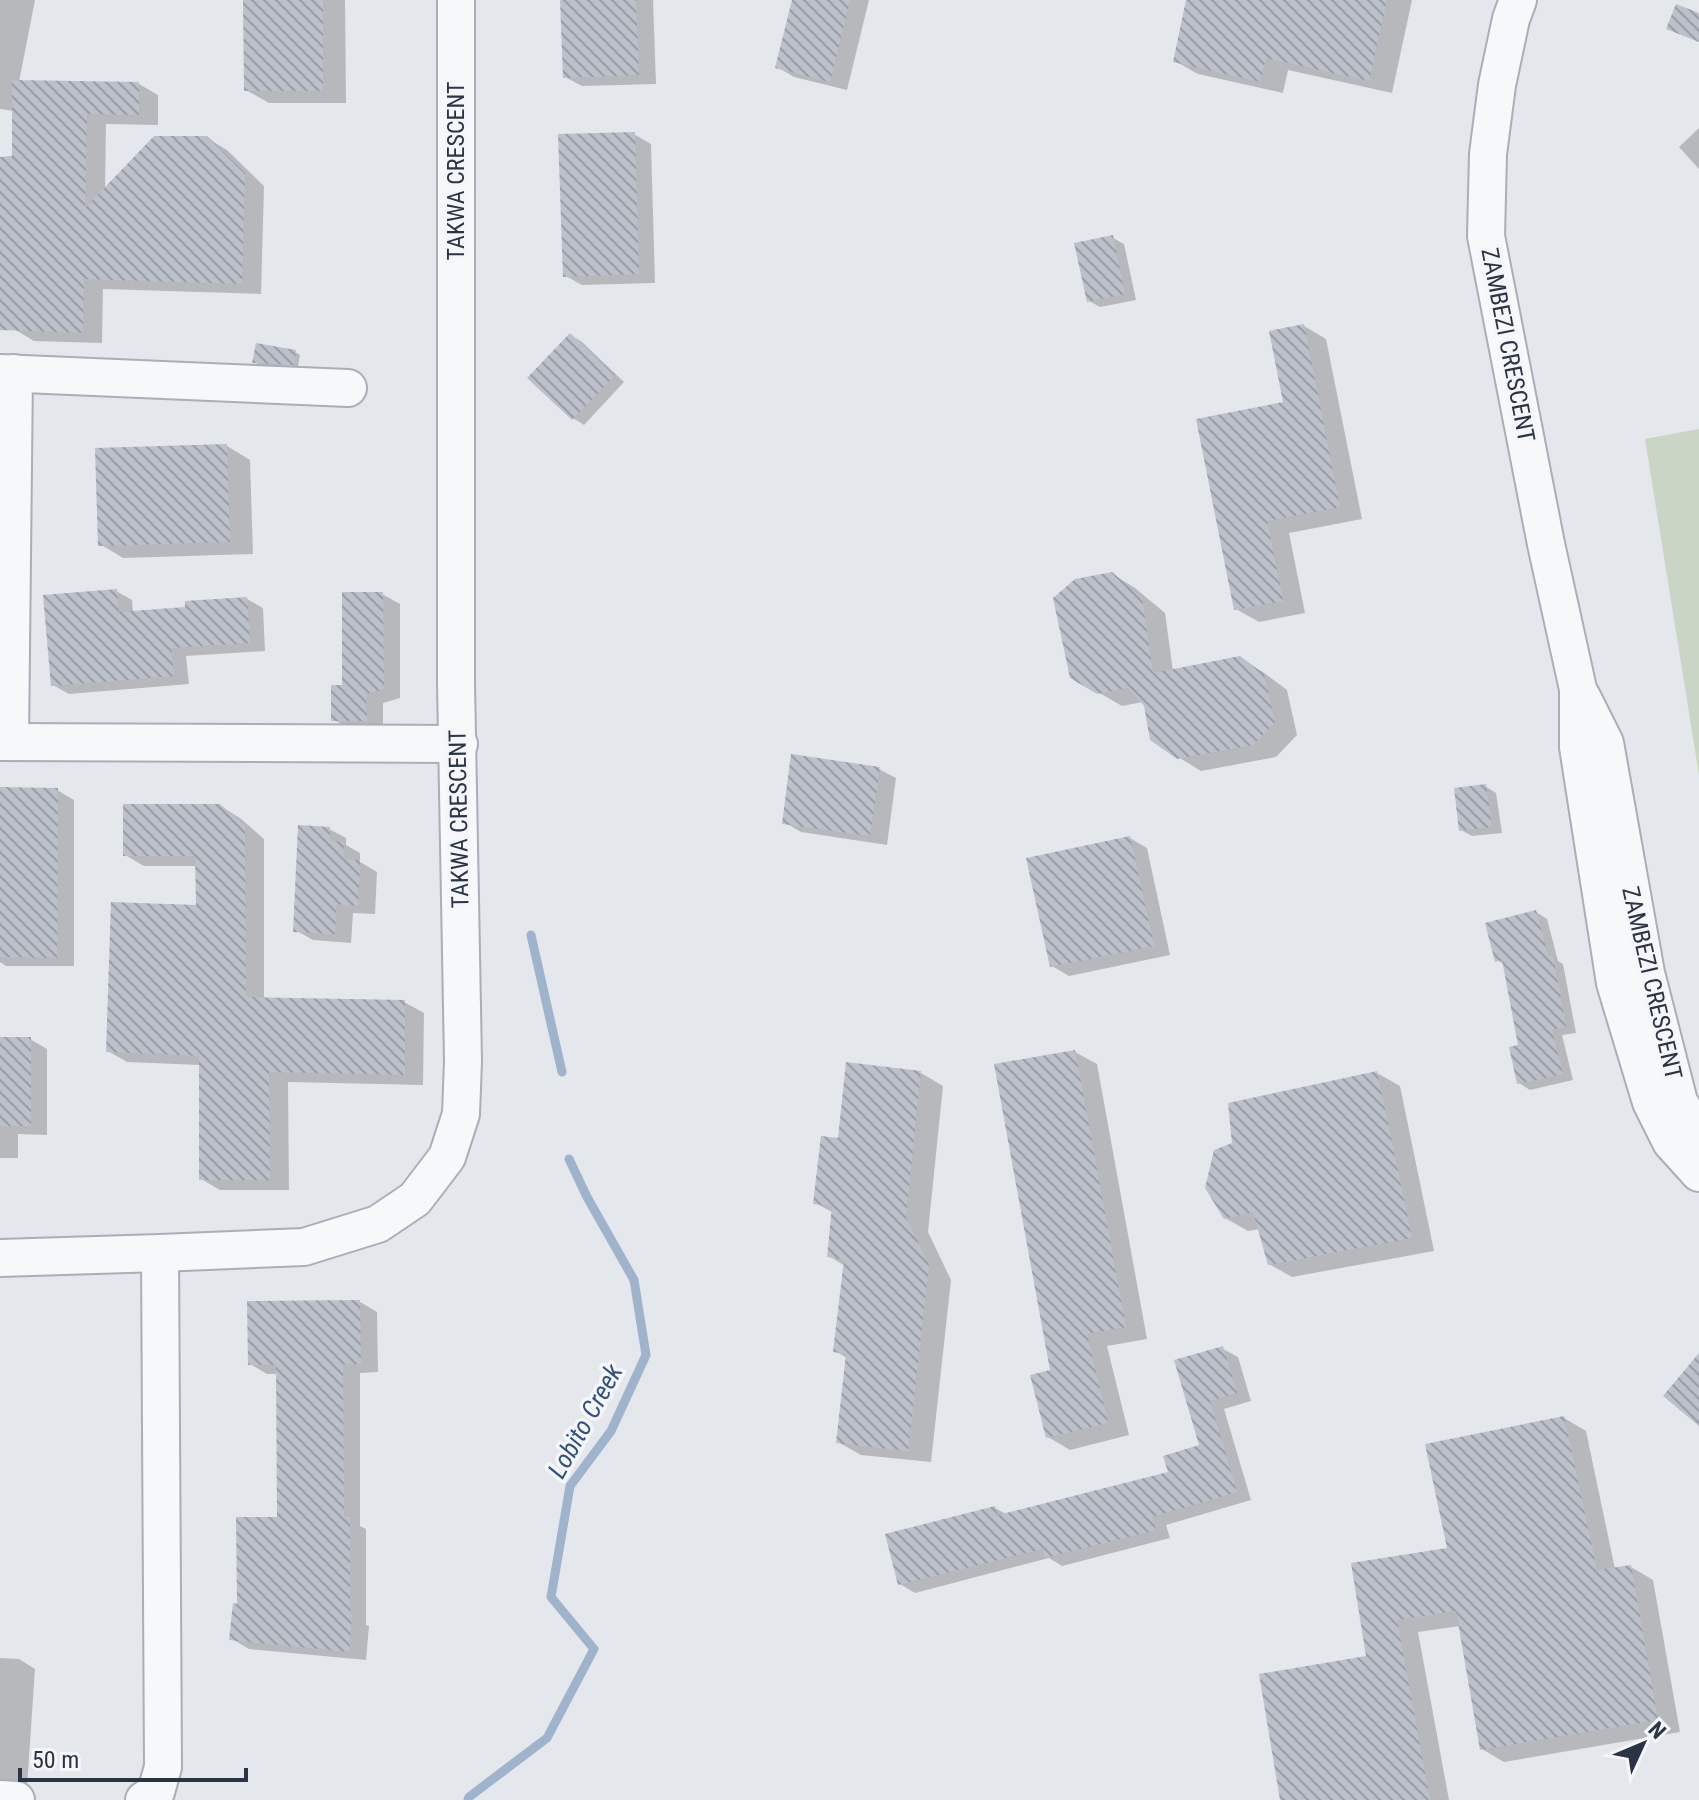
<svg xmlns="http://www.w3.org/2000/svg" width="1699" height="1800" font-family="'Roboto Condensed',sans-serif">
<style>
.grass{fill:#c9d6c5}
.shadow{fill:#0003}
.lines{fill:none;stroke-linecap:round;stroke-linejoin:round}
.stream{stroke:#9fb4cc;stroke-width:9}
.building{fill:url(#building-back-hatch)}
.minor-casing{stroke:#a9aeb7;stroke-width:40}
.minor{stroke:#f7f8fa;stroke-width:36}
.labels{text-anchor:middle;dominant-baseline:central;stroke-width:7;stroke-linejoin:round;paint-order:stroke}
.street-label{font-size:24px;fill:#2b3445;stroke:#f4f6f9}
.water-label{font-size:26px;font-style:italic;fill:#34527a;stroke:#f4f6f9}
</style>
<defs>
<pattern id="building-back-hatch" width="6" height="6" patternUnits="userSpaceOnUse" patternTransform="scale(2)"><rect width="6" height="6" fill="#bbc0ca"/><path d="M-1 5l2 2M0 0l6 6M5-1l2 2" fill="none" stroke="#989da6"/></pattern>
</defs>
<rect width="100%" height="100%" fill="#e4e7ec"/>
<!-- grass -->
<polygon class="grass" points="1699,429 1699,775 1645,439"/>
<!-- shadow -->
<g class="shadow">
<polygon points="0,0 35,0 19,82 139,84 158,95 158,125 106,124 105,190 207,138 227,150 264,186 261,294 103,289 102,343 34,341 14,329 0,305 0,218 16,234 14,111 0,109"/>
<polygon points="245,0 345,0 346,103 269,103 246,90"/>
<polygon points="562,0 653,0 656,84 582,86 565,77"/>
<polygon points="794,0 869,0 847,90 794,77 777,67"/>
<polygon points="1188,0 1412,0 1392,93 1288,70 1283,93 1198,74 1175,61"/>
<polygon points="1699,128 1699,169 1679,147"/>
<polygon points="634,134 651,144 655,283 582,285 564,275"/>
<polygon points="1113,238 1124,244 1136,300 1100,307 1089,301"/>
<polygon points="1304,326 1326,339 1362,519 1289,533 1305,613 1259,622 1236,609"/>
<polygon points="571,335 582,342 624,382 584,425 573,418"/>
<polygon points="295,352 300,355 298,366 259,365 255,362"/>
<polygon points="227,446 250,460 253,554 123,558 100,544"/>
<polygon points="1112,574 1135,588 1165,613 1173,671 1240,659 1263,672 1287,690 1297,735 1276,757 1201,771 1178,757 1143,702 1122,706 1072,677"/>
<polygon points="116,591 132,600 133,613 188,609 247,599 263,608 265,651 186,656 189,684 69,694 53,685"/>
<polygon points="382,594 400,604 400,698 383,703 383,730 350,729 333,719"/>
<polygon points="879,769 896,778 887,845 801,832 784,822"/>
<polygon points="1485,786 1496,793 1502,833 1472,836 1461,830"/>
<polygon points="0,789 57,790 74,800 74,966 6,966 0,962"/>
<polygon points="220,806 240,818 264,839 264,999 404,1002 424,1013 423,1085 288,1082 289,1190 220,1190 201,1179 201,1065 127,1062 108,1051 198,907 197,866 144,866 125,855"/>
<polygon points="329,829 346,838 346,845 360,853 360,862 377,872 375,914 353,913 351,943 313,940 295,930"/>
<polygon points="1130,838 1147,848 1170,955 1069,976 1052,966"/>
<polygon points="1536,912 1547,919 1558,961 1563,964 1576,1033 1562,1035 1573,1080 1530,1090 1519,1083 1520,1046 1505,965 1497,960"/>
<polygon points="0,1039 30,1039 47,1049 47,1135 18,1134 18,1158 0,1158"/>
<polygon points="1075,1052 1097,1064 1147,1339 1107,1346 1129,1435 1070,1450 1048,1437"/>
<polygon points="921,1073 943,1086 928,1232 951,1280 931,1462 861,1455 838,1442 847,1358 835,1351 845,1266 829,1256 834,1213 815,1203"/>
<polygon points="1377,1073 1400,1086 1434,1251 1292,1277 1269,1264 1260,1229 1248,1231 1225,1218"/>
<polygon points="360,1302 377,1312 378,1372 360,1373 360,1526 366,1529 366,1625 369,1626 366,1660 249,1649 232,1639 239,1606 279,1519 278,1374 267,1374 250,1364"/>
<polygon points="1223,1349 1238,1357 1251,1401 1224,1409 1251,1500 1166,1525 1170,1538 1062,1566 1049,1558 915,1593 900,1584 995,1508 1008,1515 1171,1474 1201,1447 1176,1362"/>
<polygon points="1564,1418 1586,1431 1615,1569 1631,1567 1653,1580 1680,1732 1504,1762 1482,1749 1460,1626 1418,1632 1449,1800 1282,1800 1369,1658 1449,1550"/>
<polygon points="0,1658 19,1659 35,1669 27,1787 0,1796"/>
</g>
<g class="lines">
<!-- stream -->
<g class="stream">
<polyline points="531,935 562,1072"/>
<polyline points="468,1800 469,1797 547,1738 594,1649 551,1597 570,1486 611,1431 646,1355 634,1280 587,1197 569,1159"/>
</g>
</g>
<!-- building -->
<g class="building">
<polygon points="243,0 323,0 323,91 244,91"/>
<polygon points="560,0 636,0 639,75 563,78"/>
<polygon points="792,0 850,0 830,82 775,68"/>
<polygon points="1186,0 1387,0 1369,81 1266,58 1260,82 1173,62"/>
<polygon points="1676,4 1699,13 1699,42 1666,29"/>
<polygon points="12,80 139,82 139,115 87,114 85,208 154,136 207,136 245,173 242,284 84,279 83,333 0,330 0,157 12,156"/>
<polygon points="635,132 639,274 563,277 558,134"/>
<polygon points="1113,235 1125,294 1087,302 1074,243"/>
<polygon points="1304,324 1340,507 1267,521 1283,601 1234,610 1196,419 1283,402 1269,331"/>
<polygon points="570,333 615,375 572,420 527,378"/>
<polygon points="256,343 296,350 294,365 252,363"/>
<polygon points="227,444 230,542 98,546 95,448"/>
<polygon points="1112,572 1142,598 1153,673 1240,656 1264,674 1275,722 1253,745 1177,759 1150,740 1144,706 1128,688 1097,694 1070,678 1053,598 1075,579"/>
<polygon points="117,589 119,612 185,607 185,601 247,597 250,643 171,648 174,676 51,686 43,595"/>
<polygon points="342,592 383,592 384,689 366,694 367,721 331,721 331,685 342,685"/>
<polygon points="791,754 880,767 870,836 782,824"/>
<polygon points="1486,784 1492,827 1459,831 1454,788"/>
<polygon points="0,787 58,788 57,958 0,957"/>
<polygon points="123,804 220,804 245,826 246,997 405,1000 405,1075 269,1072 270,1180 199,1180 199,1056 106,1052 111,902 196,905 195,856 123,856"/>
<polygon points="298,825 330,827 330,841 344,842 343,859 360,860 358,906 336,904 335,934 293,932"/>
<polygon points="1130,836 1154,946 1050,967 1026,858"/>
<polygon points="1536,910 1548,956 1553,956 1566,1027 1552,1030 1563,1074 1517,1084 1509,1047 1518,1045 1502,960 1495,962 1485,923"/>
<rect x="0" y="1037" width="31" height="89"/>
<polygon points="1075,1050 1126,1327 1087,1334 1108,1423 1046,1438 1030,1375 1050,1370 994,1064"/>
<polygon points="846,1062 921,1071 906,1218 929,1265 908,1451 836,1443 846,1354 833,1352 844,1260 827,1257 832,1206 813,1204 821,1136 838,1138"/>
<polygon points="1377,1071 1412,1238 1268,1265 1253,1212 1224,1219 1205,1188 1214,1150 1232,1143 1228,1103"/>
<polygon points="360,1300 361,1364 343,1364 344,1517 350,1517 350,1614 352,1615 349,1652 229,1640 233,1603 237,1604 236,1517 277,1517 276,1365 248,1365 247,1301"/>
<polygon points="1223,1346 1237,1393 1210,1401 1237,1492 1152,1517 1156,1530 1045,1558 1042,1549 898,1585 885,1534 995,1506 998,1515 1168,1472 1163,1456 1199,1445 1174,1360"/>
<polygon points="1699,1353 1699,1426 1663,1396"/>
<polygon points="1564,1416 1597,1570 1631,1565 1658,1720 1480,1750 1456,1611 1397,1620 1430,1800 1280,1800 1259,1674 1366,1656 1351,1563 1447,1548 1425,1444"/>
</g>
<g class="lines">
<!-- minor casing -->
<g class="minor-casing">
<g id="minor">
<polyline points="1518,0 1511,19 1497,85 1488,154 1486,236 1546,544 1578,689 1578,747 1615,983 1651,1102 1671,1142 1699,1173"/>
<polyline points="0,373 348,388"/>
<polyline points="1582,697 1605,743 1646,973 1679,1102 1699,1135"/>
<polyline points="0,742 459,744"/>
<polyline points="10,742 14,373"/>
<polyline points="0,1258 160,1253 304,1247 378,1224 415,1199 447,1157 461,1114 463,1061 456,683 456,0"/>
<polyline points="0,1799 16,1800"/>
<polyline points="144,1800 156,1792 163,1767 160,1253"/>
</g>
</g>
<!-- minor -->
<use href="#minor" class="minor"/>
</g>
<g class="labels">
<!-- street labels -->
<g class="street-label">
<text transform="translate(456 171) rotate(-90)">TAKWA CRESCENT</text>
<text transform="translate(1508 345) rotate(79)">ZAMBEZI CRESCENT</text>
<text transform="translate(459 819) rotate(-91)">TAKWA CRESCENT</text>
<text transform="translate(1652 983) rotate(77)">ZAMBEZI CRESCENT</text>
</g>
<!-- water labels -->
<g class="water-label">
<text transform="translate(585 1421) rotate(-61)">Lobito Creek</text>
</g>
</g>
<!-- north arrow -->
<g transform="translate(1643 1744) rotate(46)" stroke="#f4f6f9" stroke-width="6" paint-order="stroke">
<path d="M0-6L14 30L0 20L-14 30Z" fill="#2b3445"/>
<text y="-12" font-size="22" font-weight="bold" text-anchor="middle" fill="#2b3445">N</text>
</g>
<!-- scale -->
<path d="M20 1768v12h226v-12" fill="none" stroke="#2b3445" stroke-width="4"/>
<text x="32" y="1768" font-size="24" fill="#2b3445" stroke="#f4f6f9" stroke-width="6" paint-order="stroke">50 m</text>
</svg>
